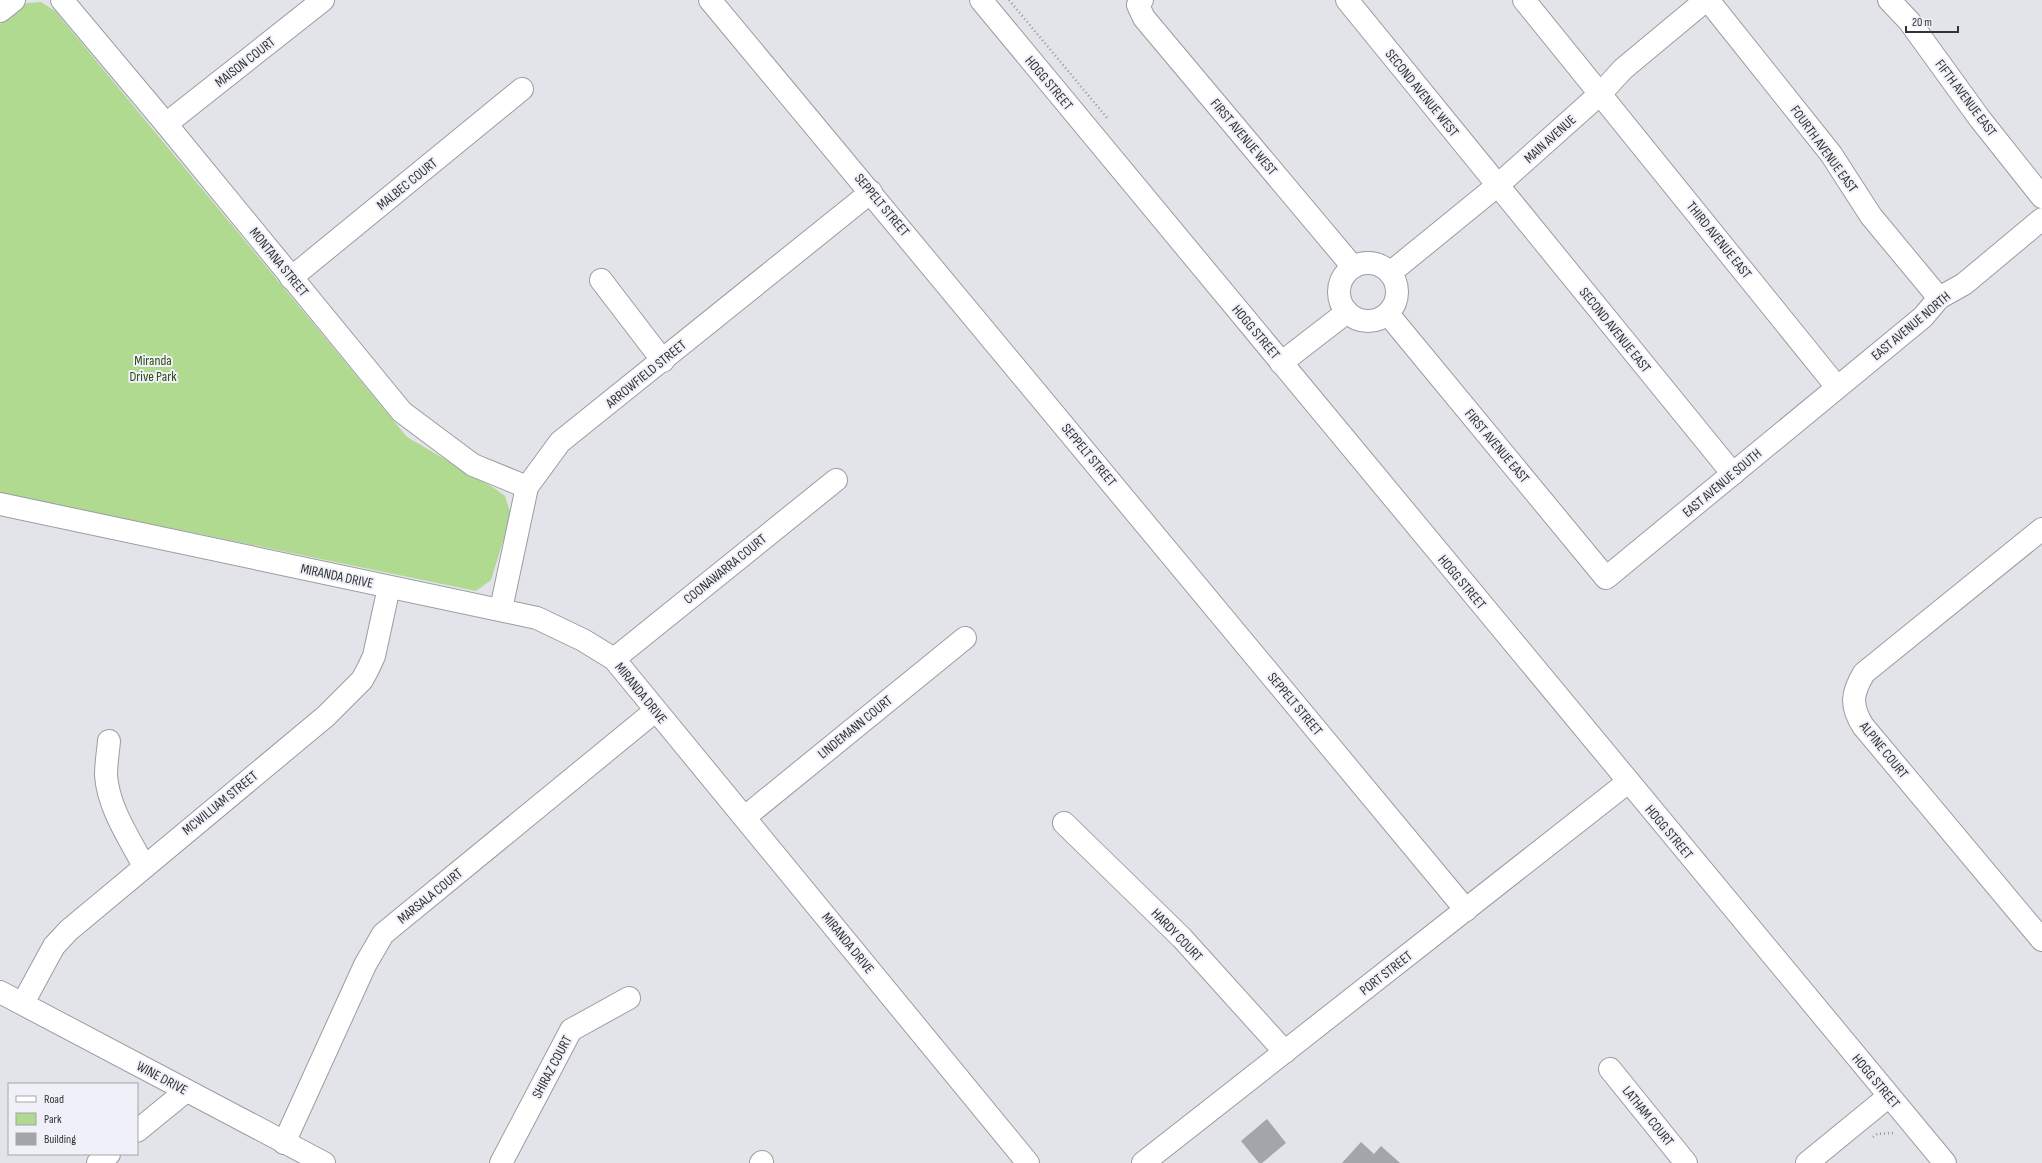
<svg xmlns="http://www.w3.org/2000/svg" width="2042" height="1163" font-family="'Sofia Sans Condensed',sans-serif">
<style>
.green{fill:#afda8f}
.building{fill:#a4a5ab}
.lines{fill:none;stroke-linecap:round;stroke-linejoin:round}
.minor-casing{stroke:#9b9ca2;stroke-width:24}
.path{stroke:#949599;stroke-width:2.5;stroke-dasharray:1 3;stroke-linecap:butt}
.minor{stroke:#fff;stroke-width:22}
.labels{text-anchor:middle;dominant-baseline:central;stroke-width:4;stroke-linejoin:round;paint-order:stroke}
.street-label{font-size:14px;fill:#323335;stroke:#f0f1f8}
.park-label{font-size:14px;fill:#2d4b0f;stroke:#f0f1f8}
</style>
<rect width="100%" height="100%" fill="#e3e4ea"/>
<!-- green -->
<polygon class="green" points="41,2 55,11 407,437 494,488 505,496 511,515 491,580 476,591 0,493 0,24 27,3"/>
<!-- building -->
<g class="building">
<polygon points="1267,1119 1286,1143 1262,1163 1259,1163 1241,1141"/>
<polygon points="1361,1142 1374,1154 1381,1146 1400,1163 1342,1163"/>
</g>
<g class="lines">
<!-- minor casing -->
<g class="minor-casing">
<g id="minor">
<polyline points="62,0 166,124 402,412 473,465 527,487"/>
<polyline points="710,0 1466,910"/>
<polyline points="981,0 1945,1163"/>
<polyline points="1142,0 1138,5 1144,18 1353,267"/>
<polyline points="1347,0 1733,474"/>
<polyline points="1524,0 1837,387"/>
<polyline points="1708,0 1831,154 1871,216 1939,298"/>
<polyline points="1889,0 1909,21 1980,119 2042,197"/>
<polyline points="0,11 14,0"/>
<polyline points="166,124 323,0"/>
<circle cx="1368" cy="292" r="29"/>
<polyline points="1390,273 1498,185 1601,93 1623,69 1706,0"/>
<polyline points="291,278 522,89"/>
<polyline points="601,280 663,361"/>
<polyline points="1388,314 1606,578 1923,317 1939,298 1964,284 2042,219"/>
<polyline points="1281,363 1347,312"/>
<polyline points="0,504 537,618 583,640 614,659 1028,1163"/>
<path d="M2042,529l-178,144c-12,20 -14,32 -1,53l179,214"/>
<polyline points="501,609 527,487 560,442 871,192"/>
<polyline points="614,659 836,480"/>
<path d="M109,741c-1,11 -3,23 -3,34 2,32 23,63 38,91"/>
<polyline points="745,817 965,638"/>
<polyline points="1064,823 1182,938 1285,1052"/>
<polyline points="0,992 324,1163"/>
<polyline points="23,1003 54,946 69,930 326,716 362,680 368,669 374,656 389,587"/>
<polyline points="1610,1069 1686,1163"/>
<polyline points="137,1131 186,1091"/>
<polyline points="284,1143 365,965 383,934 655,711"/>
<polyline points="98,1163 109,1154"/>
<polyline points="501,1163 571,1030 629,998"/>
<polyline points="761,1163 762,1162"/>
<polyline points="1143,1163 1628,782"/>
<polyline points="1807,1163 1889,1096"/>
</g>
</g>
<!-- path -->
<g class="path">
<polyline points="1009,0 1108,119"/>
<polyline points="1873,1137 1877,1134 1893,1133"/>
</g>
<!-- minor -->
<use href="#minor" class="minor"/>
</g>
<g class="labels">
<!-- street labels -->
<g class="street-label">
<text transform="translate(245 62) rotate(-38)">MAISON COURT</text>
<text transform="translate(1049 83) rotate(50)">HOGG STREET</text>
<text transform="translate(1422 93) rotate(51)">SECOND AVENUE WEST</text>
<text transform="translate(1966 98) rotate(53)">FIFTH AVENUE EAST</text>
<text transform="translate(1244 137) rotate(50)">FIRST AVENUE WEST</text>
<text transform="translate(1550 139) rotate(-42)">MAIN AVENUE</text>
<text transform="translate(1824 149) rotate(54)">FOURTH AVENUE EAST</text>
<text transform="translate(407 184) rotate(-39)">MALBEC COURT</text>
<text transform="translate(882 205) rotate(50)">SEPPELT STREET</text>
<text transform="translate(1719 240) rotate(51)">THIRD AVENUE EAST</text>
<text transform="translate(279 262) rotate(51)">MONTANA STREET</text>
<text transform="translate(1911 326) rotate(-40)">EAST AVENUE NORTH</text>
<text transform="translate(1615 330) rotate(51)">SECOND AVENUE EAST</text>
<text transform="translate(1256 332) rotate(50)">HOGG STREET</text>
<text transform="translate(646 374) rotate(-39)">ARROWFIELD STREET</text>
<text transform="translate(1497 446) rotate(50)">FIRST AVENUE EAST</text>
<text transform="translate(1089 455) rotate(50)">SEPPELT STREET</text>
<text transform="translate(1722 483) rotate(-40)">EAST AVENUE SOUTH</text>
<text transform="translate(725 569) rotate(-39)">COONAWARRA COURT</text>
<text transform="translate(337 576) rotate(12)">MIRANDA DRIVE</text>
<text transform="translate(1462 582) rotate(50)">HOGG STREET</text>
<text transform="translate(641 693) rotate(51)">MIRANDA DRIVE</text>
<text transform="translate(1295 704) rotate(50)">SEPPELT STREET</text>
<text transform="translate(855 727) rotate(-39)">LINDEMANN COURT</text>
<text transform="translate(1884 750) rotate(51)">ALPINE COURT</text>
<text transform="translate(220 803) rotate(-39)">MCWILLIAM STREET</text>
<text transform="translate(1669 832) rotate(50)">HOGG STREET</text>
<text transform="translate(430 896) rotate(-39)">MARSALA COURT</text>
<text transform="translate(1177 935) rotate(46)">HARDY COURT</text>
<text transform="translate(848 943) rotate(51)">MIRANDA DRIVE</text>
<text transform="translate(1386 973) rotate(-38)">PORT STREET</text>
<text transform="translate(552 1067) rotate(-62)">SHIRAZ COURT</text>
<text transform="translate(162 1078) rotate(28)">WINE DRIVE</text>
<text transform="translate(1876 1081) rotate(50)">HOGG STREET</text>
<text transform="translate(1648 1116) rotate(51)">LATHAM COURT</text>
</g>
<!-- park labels -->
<g class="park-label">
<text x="153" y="360">Miranda<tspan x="153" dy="16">Drive Park</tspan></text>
</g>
</g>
<!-- legend -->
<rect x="8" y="1083" width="130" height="72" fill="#f0f1f8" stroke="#a4a5aa"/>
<rect x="16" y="1096" width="20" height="6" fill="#ffffff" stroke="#a4a5aa"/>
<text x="44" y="1103" font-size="12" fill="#323335">Road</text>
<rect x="16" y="1113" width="20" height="12" fill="#afda8f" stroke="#a4a5aa"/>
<text x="44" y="1123" font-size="12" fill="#323335">Park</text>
<rect x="16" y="1133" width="20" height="12" fill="#a4a5ab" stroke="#a4a5aa"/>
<text x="44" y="1143" font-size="12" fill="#323335">Building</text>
<!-- scale -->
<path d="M1906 26v6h52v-6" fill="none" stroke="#323335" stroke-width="2"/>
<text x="1912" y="26" font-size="12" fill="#323335" stroke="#f0f1f8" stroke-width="3" paint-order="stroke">20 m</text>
</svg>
